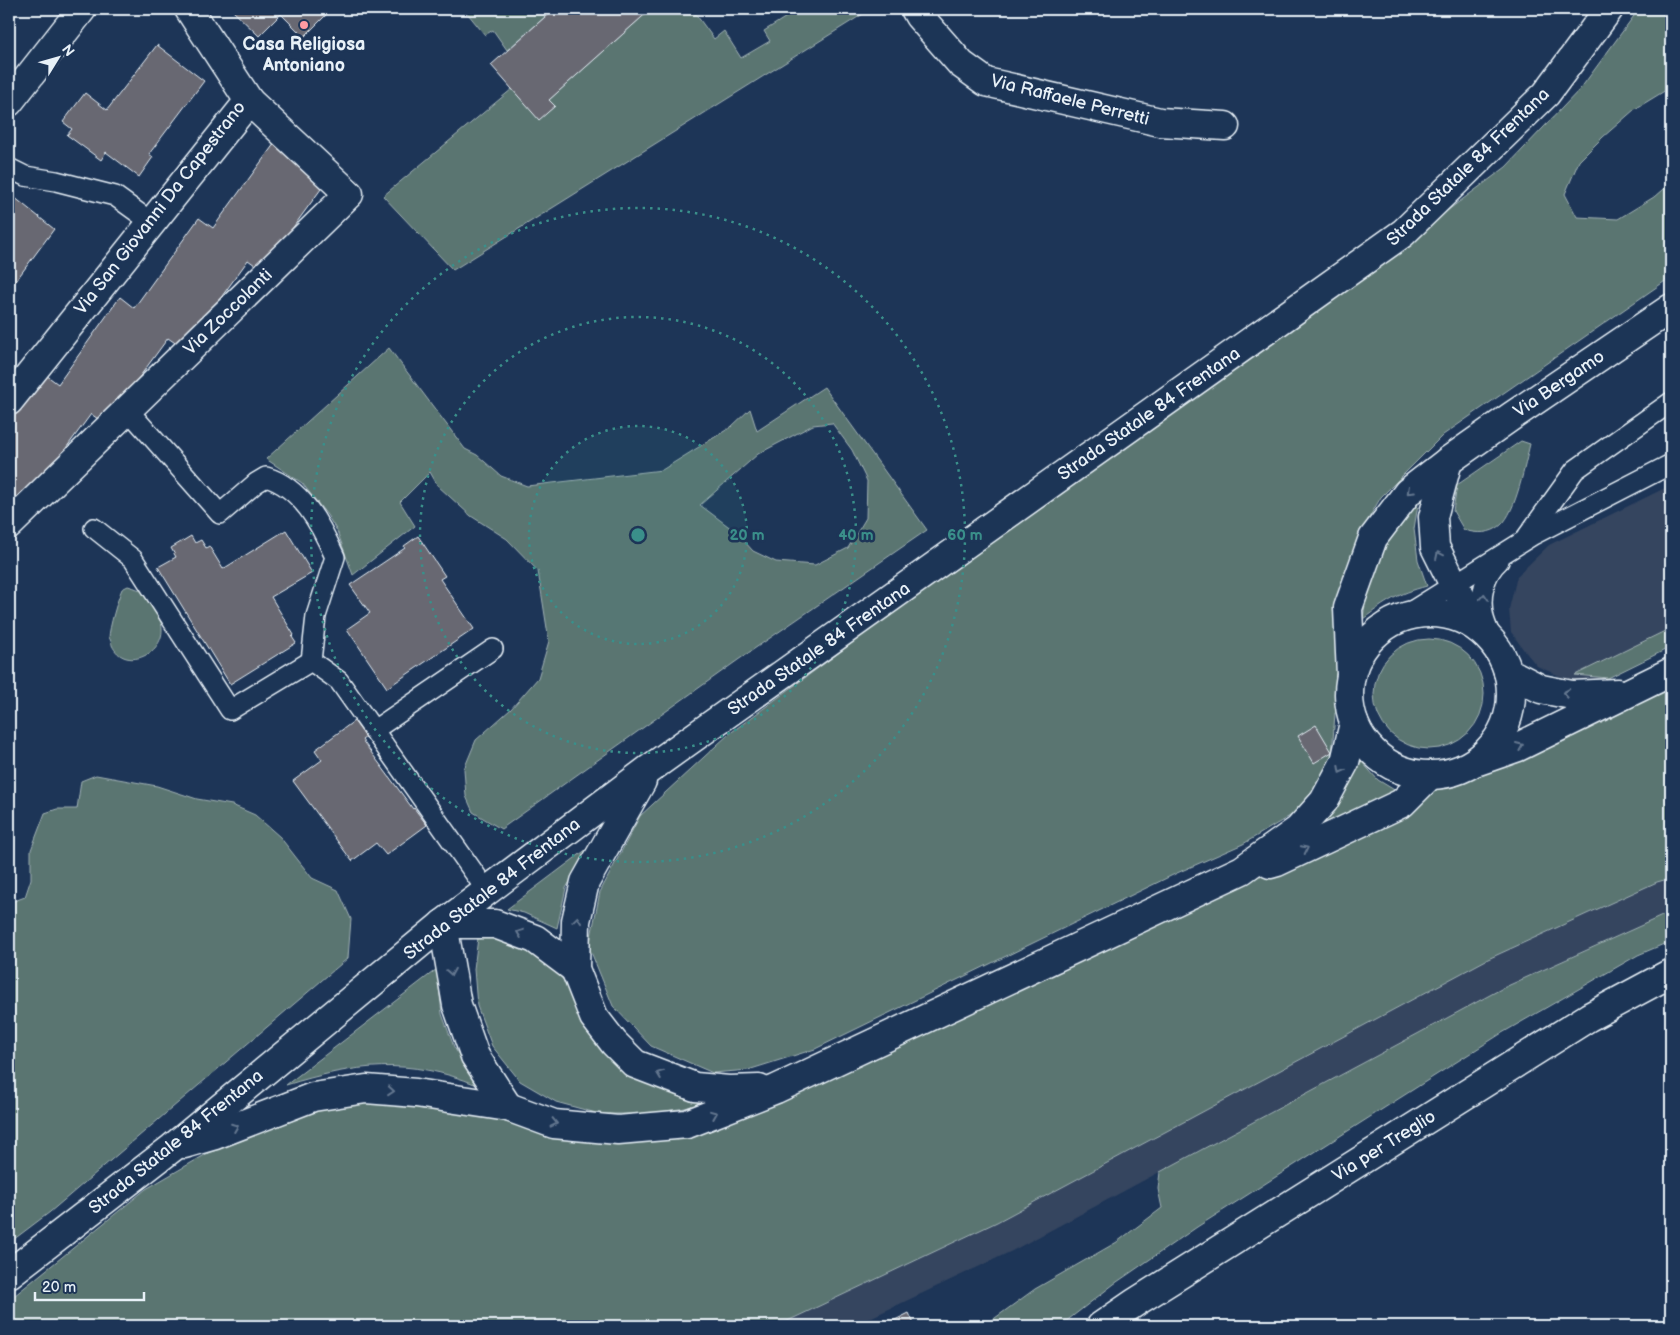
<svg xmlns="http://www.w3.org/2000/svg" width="1680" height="1335" font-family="'Balsamiq Sans',sans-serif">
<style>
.built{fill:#34445f}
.green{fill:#5a7471;stroke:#a1b2b4;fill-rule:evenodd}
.building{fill:#686872;stroke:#e8f1f8}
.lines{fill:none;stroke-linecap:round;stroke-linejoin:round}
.lane-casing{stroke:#e8f1f8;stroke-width:22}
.street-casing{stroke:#e8f1f8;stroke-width:31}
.secondary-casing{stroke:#e8f1f8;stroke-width:31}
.primary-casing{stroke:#e8f1f8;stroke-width:31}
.lane{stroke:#1d3557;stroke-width:19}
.street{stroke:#1d3557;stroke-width:28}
.secondary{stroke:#1d3557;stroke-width:28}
.primary{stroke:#1d3557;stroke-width:28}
.oneway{stroke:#64778f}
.ring{fill:none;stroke:#3a8f8a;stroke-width:2.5;stroke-dasharray:2.5 5}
.poi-dot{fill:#ff9aa2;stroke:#1d3557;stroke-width:2}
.labels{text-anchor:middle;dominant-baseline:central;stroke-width:5;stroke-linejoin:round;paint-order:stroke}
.poi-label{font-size:18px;font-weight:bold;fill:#e8f1f8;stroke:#1d3557}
.street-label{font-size:18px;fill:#e8f1f8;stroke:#1d3557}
.centre{fill:#3a8f8a;stroke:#1d3557;stroke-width:2.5}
.ring-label{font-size:15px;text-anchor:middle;font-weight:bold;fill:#3a8f8a;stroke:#1d3557;stroke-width:5;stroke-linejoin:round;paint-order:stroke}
</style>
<rect width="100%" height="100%" fill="#1d3557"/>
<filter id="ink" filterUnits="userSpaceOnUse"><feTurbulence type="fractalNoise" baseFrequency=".02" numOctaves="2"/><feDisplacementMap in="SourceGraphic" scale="10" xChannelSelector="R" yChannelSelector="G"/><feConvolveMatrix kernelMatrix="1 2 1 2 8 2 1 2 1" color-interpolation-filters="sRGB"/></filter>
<g filter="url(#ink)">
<!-- built -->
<g class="built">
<polygon points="1671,485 1671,647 1608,678 1575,683 1537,666 1523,649 1511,632 1509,609 1517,576 1549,545"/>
<polygon points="1671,878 1671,912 1503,988 1012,1251 853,1326 777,1326 997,1222 1488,959 1657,882"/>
</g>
<!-- green -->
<g class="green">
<polygon points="464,9 554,9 507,50 493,30 485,35"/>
<polygon points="651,9 668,9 673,13 677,9 692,9 714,39 724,31 741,58 770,41 764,31 799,9 871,9 453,270 383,196 512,89 539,119 555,106 549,100"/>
<polygon points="1639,9 1671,9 1671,87 1635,109 1603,137 1579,161 1565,194 1577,217 1618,219 1654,197 1671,182 1671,277 1443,435 1381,497 1362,530 1343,585 1336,634 1341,710 1335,713 1331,768 1300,810 1243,844 1177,873 815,1049 748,1070 713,1073 651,1046 613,1006 589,947 600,892 640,816 729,734 860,637 1366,271 1506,167 1581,88"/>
<path d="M389,348l76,101 12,6 24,21 26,10 135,-16 69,-43 19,-18 7,22 67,-44 103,143 -189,130 -237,169 -28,-17 -7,-16 -2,-27 12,-29 35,-31 27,-31 11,-37 -11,-70 -31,-32 -36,-23 -33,-30 -8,-14 -30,30 15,24 -62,49 -16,-44 -10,-16 -25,-32 -36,-24zM832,423l20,27 15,31 -1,37 -18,30 -33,17 -39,-3 -23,-11 -17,-19 -36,-27 58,-51 55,-29z"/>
<path d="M1521,441l9,3c-5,20 -14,68 -29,81 -10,9 -24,9 -37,5l-11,-19 4,-26z"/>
<path d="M1418,504l-4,25 4,31 9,26c-30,8 -40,15 -64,33 5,-44 23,-84 55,-115z"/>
<path d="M128,586c16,4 17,8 25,21 4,6 9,15 9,22 1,26 -38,43 -50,16 0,-1 -2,-7 -3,-7 0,-10 9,-40 13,-49z"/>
<polygon points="1671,628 1671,647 1608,678 1575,675"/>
<circle cx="1429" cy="694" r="55"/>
<polygon points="1671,686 1671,878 1657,882 1488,959 997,1222 777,1326 9,1326 9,1300 146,1189 241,1134 301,1106 373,1096 663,1135 1320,846 1437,789 1518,760"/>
<polygon points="1361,761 1378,780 1396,791 1322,825 1342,797"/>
<polygon points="96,775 157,786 197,799 232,805 255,815 280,837 312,878 338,890 351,919 348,958 50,1212 9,1243 9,903 25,897 31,879 31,850 45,813 57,809 77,809 81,781"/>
<polygon points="591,846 566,888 557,928 524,913 507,909"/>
<polygon points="1671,912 1671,941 1638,955 1502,1033 1197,1227 1114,1284 1060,1326 984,1326 1035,1289 1117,1242 1162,1208 1158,1189 1160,1172 1503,988"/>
<polygon points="479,930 525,944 549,963 564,981 585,1021 671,1089 705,1102 685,1108 648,1114 600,1114 556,1102 520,1081 492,1046 477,1006 474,969"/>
<path d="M437,969l5,45 12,33 23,38c-68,-28 -123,-21 -191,0z"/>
</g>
<!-- building -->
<g class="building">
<polygon points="231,9 320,9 326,15 304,37 281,14 259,36"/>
<polygon points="554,9 651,9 549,100 555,106 539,120 491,65"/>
<polygon points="157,45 204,81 149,154 153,157 139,177 106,152 101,160 67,135 72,129 63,122 85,93 107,110"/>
<polygon points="277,140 329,178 262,270 248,260 184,349 168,338 105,424 91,414 25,504 9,492 9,418 42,372 58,384 120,297 134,308 199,218 213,228"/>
<polygon points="9,193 54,229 9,290"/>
<polygon points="286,530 312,573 271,597 294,635 292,637 296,643 230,684 158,567 176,557 171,548 191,536 195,543 201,540 206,548 209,546 223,569"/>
<polygon points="418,536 445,576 440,579 474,629 387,688 347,629 370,613 350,585 405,548 404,546"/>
<polygon points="354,721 366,737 362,740 413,809 414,808 427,825 386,855 376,843 352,861 293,781 322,760 315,750"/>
<polygon points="1316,725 1332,752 1314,763 1298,736"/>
<polygon points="909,1313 915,1326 883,1326"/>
</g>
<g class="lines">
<!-- lane casing -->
<g class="lane-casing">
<g id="lane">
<polyline points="9,168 25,176 56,181 115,196 151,222"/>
<path d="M128,410l92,104 36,-31 10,-6c35,10 55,48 69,80l-19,59 -5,45"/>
<polyline points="94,528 133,559 230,710 311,661 339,681 487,891"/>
<polyline points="1526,538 1575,470 1671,402"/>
<polyline points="1402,617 1533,535 1671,464"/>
<path d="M1494,644c-3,-8 -8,-18 -10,-26 -5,-20 0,-44 15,-57"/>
<polyline points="374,730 493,649"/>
</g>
</g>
<!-- street casing -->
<g class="street-casing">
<g id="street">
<polyline points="915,9 919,16 961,64 986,82 1160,122 1225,126"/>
<polyline points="9,401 249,101 189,9"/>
<polyline points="1448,461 1433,517 1435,547 1452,581 1479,629"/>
<polyline points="9,525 349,194 249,101"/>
<circle cx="1430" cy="694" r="81"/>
<polyline points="1508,672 1541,689 1572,695 1618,693"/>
<polyline points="1351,675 1348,608 1373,538 1408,492 1448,461 1512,416 1671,308"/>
<polyline points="1478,761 1518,747 1671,672"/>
</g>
</g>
<!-- secondary casing -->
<g class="secondary-casing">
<g id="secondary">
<polyline points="9,102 82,9"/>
<polyline points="1101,1326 1136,1302 1589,1017 1671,973"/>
</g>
</g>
<!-- primary casing -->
<g class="primary-casing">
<g id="primary">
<polyline points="642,781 585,882 576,921 575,969 594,1017 614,1043 635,1064 695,1087 729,1090 759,1089"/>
<polyline points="1270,864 1277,862 1402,803 1430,775"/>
<polyline points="443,924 457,1005 475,1056 508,1107"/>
<polyline points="443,924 495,924 535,939 575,969"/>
<polyline points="184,1144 215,1135 313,1097 366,1089 416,1093 508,1107 554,1124 618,1130 687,1124 776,1089 1242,870 1298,830 1324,801 1345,762 1354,723"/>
<polyline points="9,1274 172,1148 443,924 648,770 1403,233 1546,94 1609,9"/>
</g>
</g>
<!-- lane -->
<use href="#lane" class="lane"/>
<!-- street -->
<use href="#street" class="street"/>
<!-- secondary -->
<use href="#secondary" class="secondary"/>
<!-- primary -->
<use href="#primary" class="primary"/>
</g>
<!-- one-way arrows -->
<defs><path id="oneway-chevron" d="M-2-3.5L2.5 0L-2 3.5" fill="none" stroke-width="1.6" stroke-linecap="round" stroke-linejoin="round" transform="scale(1.25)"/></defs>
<g class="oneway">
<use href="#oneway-chevron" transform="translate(1410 491) rotate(137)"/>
<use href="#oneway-chevron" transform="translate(1439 555) rotate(-116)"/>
<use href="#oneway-chevron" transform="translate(1484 597) rotate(-86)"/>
<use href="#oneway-chevron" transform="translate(1566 693) rotate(-170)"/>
<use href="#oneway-chevron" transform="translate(1520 746) rotate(-23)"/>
<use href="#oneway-chevron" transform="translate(1341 770) rotate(118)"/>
<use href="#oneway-chevron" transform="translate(1305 849) rotate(-26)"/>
<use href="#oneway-chevron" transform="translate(577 920) rotate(-82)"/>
<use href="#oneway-chevron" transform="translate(520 933) rotate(-159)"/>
<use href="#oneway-chevron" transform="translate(451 972) rotate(81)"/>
<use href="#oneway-chevron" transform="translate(660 1074) rotate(-159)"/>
<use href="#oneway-chevron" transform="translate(391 1091) rotate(5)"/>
<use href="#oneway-chevron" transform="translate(714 1114) rotate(-22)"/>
<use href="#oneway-chevron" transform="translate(554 1123) rotate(13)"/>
<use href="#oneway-chevron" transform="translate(235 1127) rotate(-21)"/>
</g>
</g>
<!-- distance rings -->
<circle cx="638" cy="535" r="109" fill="#3a8f8a" fill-opacity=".12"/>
<g class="ring">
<circle cx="638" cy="535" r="109"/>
<circle cx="638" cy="535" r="218"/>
<circle cx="638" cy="535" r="327"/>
</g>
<!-- markers -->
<circle class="poi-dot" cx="304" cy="25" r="5"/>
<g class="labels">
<!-- poi labels -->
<g class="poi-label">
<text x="304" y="44">Casa Religiosa<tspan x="304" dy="21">Antoniano</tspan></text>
</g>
<!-- street labels -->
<g class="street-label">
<text transform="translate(1070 100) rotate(14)">Via Raffaele Perretti</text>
<text transform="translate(1468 167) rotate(-44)">Strada Statale 84 Frentana</text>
<text transform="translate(160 208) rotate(-52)">Via San Giovanni Da Capestrano</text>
<text transform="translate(228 312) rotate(-44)">Via Zoccolanti</text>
<text transform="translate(1559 384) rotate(-34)">Via Bergamo</text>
<text transform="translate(1149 414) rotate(-35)">Strada Statale 84 Frentana</text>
<text transform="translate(819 649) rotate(-35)">Strada Statale 84 Frentana</text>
<text transform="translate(492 889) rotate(-38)">Strada Statale 84 Frentana</text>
<text transform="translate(176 1142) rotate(-39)">Strada Statale 84 Frentana</text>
<text transform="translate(1384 1146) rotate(-32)">Via per Treglio</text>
</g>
</g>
<circle cx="638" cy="535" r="8" class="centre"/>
<g class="ring-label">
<text x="747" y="540">20 m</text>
<text x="856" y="540">40 m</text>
<text x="965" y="540">60 m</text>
</g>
<!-- margin -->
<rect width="1680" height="1335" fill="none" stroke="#1d3557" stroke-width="30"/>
<rect x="15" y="15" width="1650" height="1305" fill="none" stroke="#e8f1f8" stroke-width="2" filter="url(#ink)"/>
<!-- north arrow -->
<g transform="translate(58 58) rotate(53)" stroke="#1d3557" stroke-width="4" paint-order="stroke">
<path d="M0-4L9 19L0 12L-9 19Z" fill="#e8f1f8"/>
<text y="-8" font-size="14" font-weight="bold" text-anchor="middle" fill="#e8f1f8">N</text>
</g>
<!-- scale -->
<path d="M35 1292v8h109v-8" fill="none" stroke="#e8f1f8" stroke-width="2.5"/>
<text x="42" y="1292" font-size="15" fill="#e8f1f8" stroke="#1d3557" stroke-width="4" paint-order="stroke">20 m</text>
</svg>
